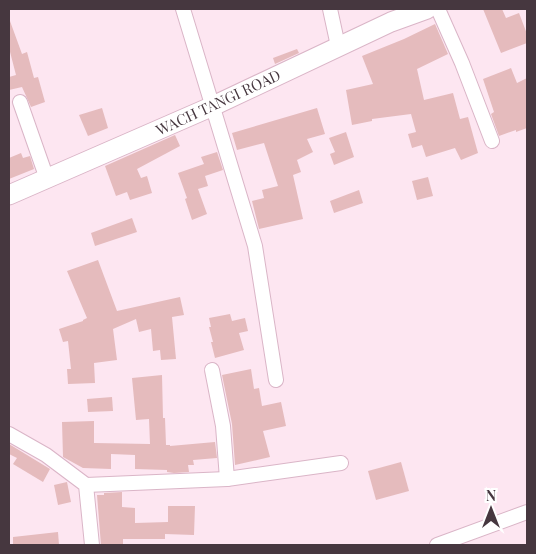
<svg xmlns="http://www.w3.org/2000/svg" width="536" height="554" font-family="'Playfair Display',serif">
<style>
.building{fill:#e5bbbd}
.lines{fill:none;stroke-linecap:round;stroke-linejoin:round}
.street-casing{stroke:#dab5c7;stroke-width:16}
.secondary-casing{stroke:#dab5c7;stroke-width:21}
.street{stroke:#fff;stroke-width:14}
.secondary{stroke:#fff;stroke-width:19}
.labels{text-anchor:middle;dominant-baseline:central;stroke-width:5;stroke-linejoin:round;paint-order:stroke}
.street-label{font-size:15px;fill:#46373f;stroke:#fff}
</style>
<rect width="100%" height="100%" fill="#fde6f1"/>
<!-- building -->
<g class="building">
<polygon points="483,9 502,9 506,18 519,13 527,34 527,43 501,53"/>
<polygon points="9,21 10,21 22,54 27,52 34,78 38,77 45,102 31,107 22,87 9,90 9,77 16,75 9,48"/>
<polygon points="435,24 448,54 417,69 424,100 453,93 460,119 468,117 478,153 461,160 455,148 426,157 422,145 412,148 408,134 416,132 411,114 372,119 372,121 352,125 346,90 373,84 362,56 404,39"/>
<polygon points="297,49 299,53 275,64 273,58"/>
<polygon points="511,68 517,83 527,78 527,128 516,132 516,130 499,136 491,114 494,112 483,79"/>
<polygon points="102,108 108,128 88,136 79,115"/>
<polygon points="317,108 325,134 307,139 313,152 297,160 301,172 293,175 303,219 259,229 252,201 264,198 262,190 278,186 264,143 237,150 232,133"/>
<polygon points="346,132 354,157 334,165 330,154 335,152 329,138"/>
<polygon points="175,135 180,146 137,169 141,178 147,176 152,193 130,200 127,192 116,196 105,166"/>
<polygon points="217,152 223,170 205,176 208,186 198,189 207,214 192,220 185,199 187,198 178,173 204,164 201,157"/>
<polygon points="21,153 23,158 30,156 34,169 9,179 9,158"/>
<polygon points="428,177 433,196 417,200 412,181"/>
<polygon points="359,190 363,203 334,213 330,201"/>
<polygon points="132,218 137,232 95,246 91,233"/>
<polygon points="98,260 117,311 180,297 184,315 172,317 176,359 161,360 160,350 153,351 151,329 139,332 136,319 113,329 117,360 94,363 95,383 68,384 67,369 71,369 68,341 63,342 59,329 83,321 83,320 87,318 67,271"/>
<polygon points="230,314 232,321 245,318 248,331 239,333 244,350 215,358 211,342 213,342 209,327 211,327 209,318"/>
<polygon points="251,369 254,389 259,388 262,406 281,402 286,426 263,431 270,457 235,465 232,424 222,375"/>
<polygon points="162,375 163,418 165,418 166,445 170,445 170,446 215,442 217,458 193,460 194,465 188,465 189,472 174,473 167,472 167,470 135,469 135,455 111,454 111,469 83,468 63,457 62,422 94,421 94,443 150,444 149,419 136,420 132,378"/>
<polygon points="112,397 113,411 88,412 87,399"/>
<polygon points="9,444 50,469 43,482 13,464 17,458 9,454"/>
<polygon points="401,462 409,491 376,500 368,471"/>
<polygon points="67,482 71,502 58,505 54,485"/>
<polygon points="122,492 122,507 135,508 135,523 168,522 168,506 195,506 194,535 165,534 165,539 123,539 123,545 101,545 97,495 104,495 104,493"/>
<polygon points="58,532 59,545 13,545 13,537"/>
</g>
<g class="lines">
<!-- street casing -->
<g class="street-casing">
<g id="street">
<polyline points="183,9 255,246 276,380"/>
<polyline points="330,9 338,46"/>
<polyline points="438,9 462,63 492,141"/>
<polyline points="20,102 47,179"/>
<polyline points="212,370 223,426 227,479"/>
<polyline points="9,434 46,455 86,485 92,545"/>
<polyline points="86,485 227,479 341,463"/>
<polyline points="437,545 527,512"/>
</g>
</g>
<!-- secondary casing -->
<g class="secondary-casing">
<polyline id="secondary" points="9,195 213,106 391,22 427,9"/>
</g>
<!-- street -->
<use href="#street" class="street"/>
<!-- secondary -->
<use href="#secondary" class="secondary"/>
</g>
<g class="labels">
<!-- street labels -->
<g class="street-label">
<text transform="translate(218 102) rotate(-25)">WACH TANGI ROAD</text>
</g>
</g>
<!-- border -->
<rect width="536" height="554" fill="none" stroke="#46373f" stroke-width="20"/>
<!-- north arrow -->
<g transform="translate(491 509)" stroke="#ffffff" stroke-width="4" paint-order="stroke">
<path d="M0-4L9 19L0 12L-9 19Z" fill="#46373f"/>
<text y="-8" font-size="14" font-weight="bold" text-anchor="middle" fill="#46373f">N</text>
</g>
</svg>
